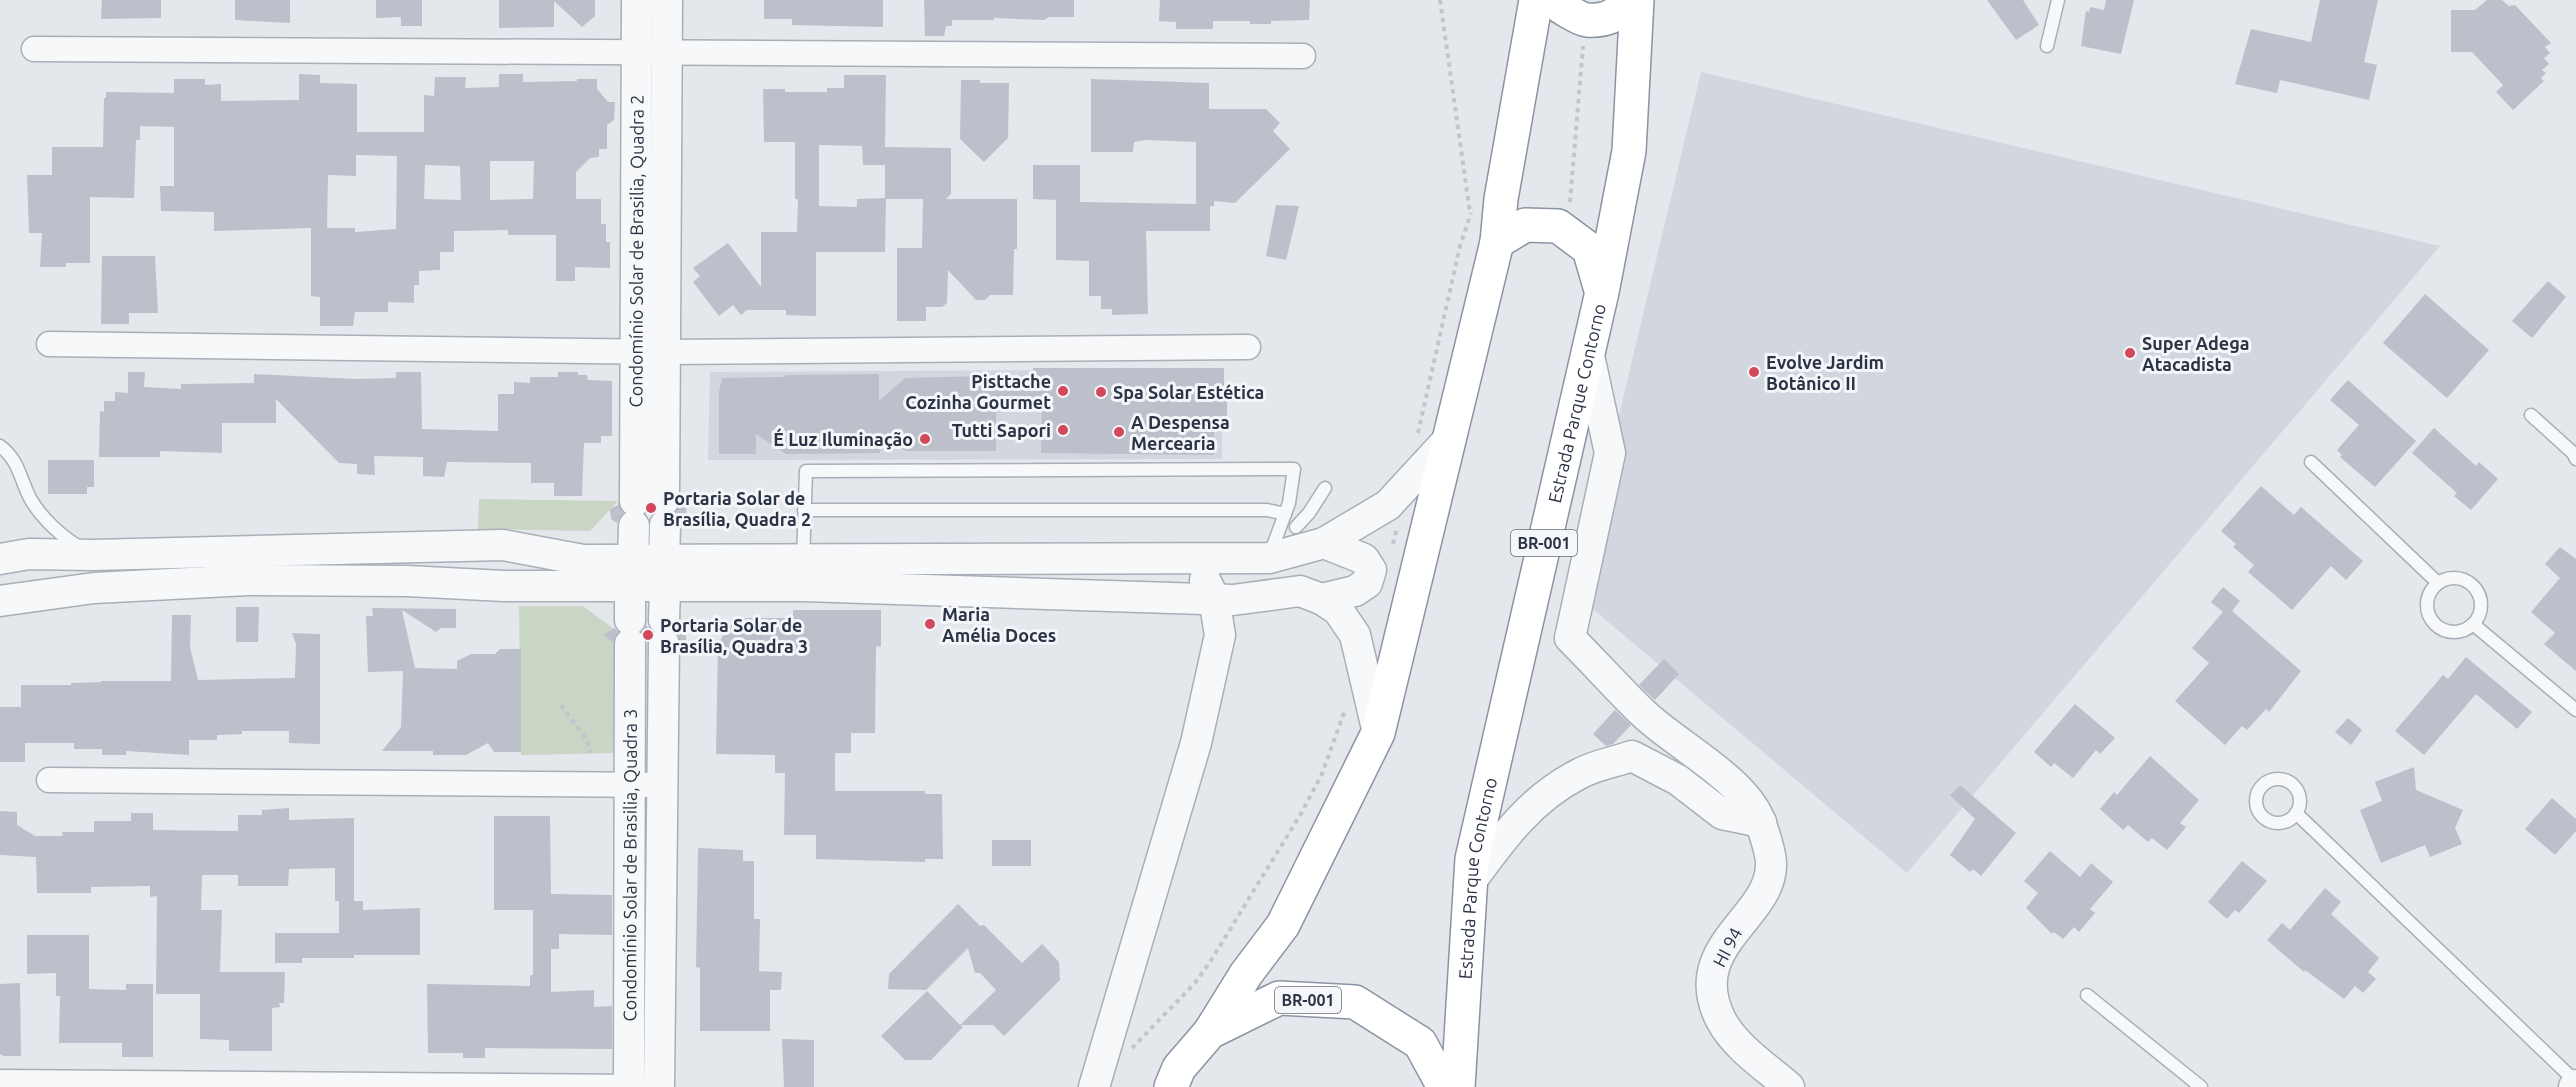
<svg xmlns="http://www.w3.org/2000/svg" width="2576" height="1087" font-family="Ubuntu,sans-serif">
<style>
.built{fill:#d2d6de}
.green{fill:#c9d6c5}
.building{fill:#bbc0ca;fill-rule:evenodd}
.lines{fill:none;stroke-linecap:round;stroke-linejoin:round}
.service-casing{stroke:#a9aeb7;stroke-width:15}
.minor-casing{stroke:#a9aeb7;stroke-width:27}
.tertiary-casing{stroke:#a9aeb7;stroke-width:33}
.trunk-casing{stroke:#8b94a3;stroke-width:36}
.path{stroke:#c2c5cb;stroke-width:4;stroke-dasharray:4.5 4.5;stroke-linecap:butt}
.service{stroke:#f7f8fa;stroke-width:12}
.minor{stroke:#f7f8fa;stroke-width:24}
.tertiary{stroke:#f7f8fa;stroke-width:30}
.trunk{stroke:#fff;stroke-width:33}
.poi-dot{fill:#d1495b;stroke:#f4f6f9;stroke-width:2}
.labels{text-anchor:middle;dominant-baseline:central;stroke-width:6;stroke-linejoin:round;paint-order:stroke}
.shield{fill:#f4f6f9;stroke:#676e7b;stroke-width:1.5}
.shield-label{font-size:16px;font-weight:bold;fill:#2b3445}
.street-label{font-size:18px;fill:#2b3445;stroke:#f4f6f9}
.poi-label{font-size:18px;font-weight:bold;fill:#2b3445;stroke:#f4f6f9;text-anchor:start}
</style>
<rect width="100%" height="100%" fill="#e4e7ec"/>
<!-- built -->
<g class="built">
<polygon points="1701,72 2440,246 1907,873 1576,595"/>
<polygon points="1222,369 1222,459 708,460 710,372"/>
</g>
<!-- green -->
<g class="green">
<polygon points="479,499 618,501 590,531 478,529"/>
<polygon points="519,606 583,606 615,630 616,753 521,755"/>
</g>
<!-- building -->
<g class="building">
<polygon points="102,0 161,0 161,18 101,19"/>
<polygon points="235,0 290,0 290,23 235,20"/>
<polygon points="376,0 422,0 422,26 401,26 401,17 376,18"/>
<polygon points="499,0 595,0 595,16 582,27 554,1 554,27 499,28"/>
<polygon points="764,0 883,0 883,27 792,25 792,19 764,19"/>
<polygon points="924,0 1074,0 1074,17 1049,17 1044,20 994,18 994,20 952,20 952,26 946,26 944,36 925,36"/>
<polygon points="1160,0 1310,0 1309,20 1271,21 1271,24 1250,24 1250,21 1213,21 1213,29 1176,29 1176,22 1159,21"/>
<polygon points="1987,0 2023,0 2039,25 2016,40"/>
<polygon points="2106,0 2134,0 2121,54 2081,46 2086,11 2089,12 2090,7 2104,10"/>
<polygon points="2320,0 2378,0 2364,62 2377,65 2369,100 2280,80 2277,93 2235,84 2251,29 2311,42"/>
<polygon points="2487,0 2502,0 2509,6 2515,5 2551,43 2545,47 2550,53 2544,58 2549,64 2542,70 2546,73 2541,78 2544,81 2513,110 2496,92 2503,85 2472,52 2451,52 2451,10 2475,10"/>
<path d="M299,74l21,1v8l37,1v48h67v-37l10,1 1,-19h31l-1,11 34,-1v-13h24v8l54,-1v-2h20v10l11,13h7l-1,18 -7,5v24h-8v8l-9,1 -14,14v27h25v25h5v18h4v26l-35,-1v14h-19v-46h-48v-5l-54,1v21h-14v18l-21,1v14h-5v18l-26,-1v10h-33l-2,14h-33v-29l-9,-1v-68l-97,3v-19l-53,-1 -1,-25h14v-59l-34,-1v14h-4l-2,58 -44,-1v66h-24v4h-26l2,-34h-13l-2,-58h25v-28h51l1,-49h2v-6l68,1v-14h31v6l16,-1v17l78,-1zM356,155l41,1 -1,73 -41,3v-4h-28l1,-53 28,1zM490,161h44l-1,38 -43,1zM425,165l35,1 1,34 -37,-1z"/>
<path d="M844,75h42l-1,72 66,1v46l-5,5h71v50h-3l-1,46h-23l-5,5h-9l-28,-30 -1,33 -5,4h-16v14h-29v-73h25l1,-49h-37l-1,53h-69v64l-30,-1v-5h-39l-6,5 -8,-10 -14,11 -26,-34 7,-6 -7,-8 35,-25 33,44v-55h36l1,-33h-3v-57h-31l-1,-53h22v3h42v-4h17zM819,145l43,1 1,19h22v33l-28,1v8l-38,-1z"/>
<polygon points="1091,79 1209,83 1209,109 1266,109 1280,123 1273,131 1290,149 1235,203 1214,201 1214,206 1210,206 1210,231 1146,231 1148,314 1112,315 1112,309 1101,309 1101,296 1089,296 1089,261 1056,260 1056,200 1033,199 1033,165 1080,165 1080,202 1196,204 1196,142 1146,140 1134,142 1133,152 1091,152"/>
<polygon points="961,80 980,80 980,83 1009,83 1008,138 984,162 960,139"/>
<polygon points="1276,205 1299,206 1286,260 1266,256"/>
<polygon points="102,256 155,256 158,313 129,313 129,324 101,324"/>
<polygon points="2548,281 2566,297 2532,338 2512,321"/>
<polygon points="2425,294 2489,350 2447,398 2383,343"/>
<polygon points="1033,368 1224,368 1224,400 1227,402 1227,416 1219,416 1219,432 1214,432 1214,455 1041,453 1042,398 996,399 996,451 906,451 880,434 880,453 786,454 756,434 756,454 719,454 719,392 722,378 785,377 785,375 879,374 879,401 905,378 1033,375"/>
<polygon points="128,372 145,372 144,387 181,389 181,384 254,383 254,374 356,379 396,378 396,372 421,372 422,429 498,431 498,394 514,394 514,382 530,383 530,377 558,377 558,372 578,372 578,375 587,375 588,380 612,381 612,436 601,436 601,443 584,443 582,496 554,496 554,483 531,483 531,463 447,462 444,477 423,476 423,457 374,456 375,475 357,474 357,464 339,463 276,399 276,423 222,423 222,453 160,451 160,457 99,457 100,411 104,412 104,401 115,401 115,392 128,393"/>
<polygon points="2348,380 2416,441 2375,487 2340,457 2342,455 2337,450 2359,425 2330,400"/>
<polygon points="2434,428 2476,466 2479,462 2498,479 2471,510 2454,496 2457,493 2412,453"/>
<polygon points="48,460 94,460 94,487 87,487 87,494 48,494"/>
<polygon points="2261,486 2294,515 2301,507 2363,561 2346,580 2331,566 2292,610 2248,572 2254,565 2233,547 2236,544 2221,531"/>
<polygon points="681,500 686,503 687,524 682,525 676,512"/>
<polygon points="618,501 623,513 617,523 611,519 610,509 618,505"/>
<polygon points="2560,547 2576,559 2576,671 2544,644 2555,633 2531,612 2560,578 2545,564"/>
<polygon points="2223,587 2240,601 2232,611 2301,671 2269,712 2266,709 2247,730 2242,726 2225,745 2175,701 2209,663 2192,648 2223,612 2211,602"/>
<polygon points="236,607 259,607 258,642 236,642"/>
<polygon points="372,608 456,609 456,628 441,628 436,632 402,610 415,668 457,669 457,661 471,654 495,654 500,649 521,649 521,752 494,752 488,743 466,755 433,755 433,751 382,751 401,727 403,671 368,672 366,616 373,616"/>
<polygon points="793,610 881,610 881,647 876,646 875,733 851,733 851,753 835,753 835,791 925,791 925,794 942,794 943,859 925,859 925,862 816,859 816,835 784,835 785,773 775,773 775,755 716,754 718,644 734,618 793,618"/>
<polygon points="172,615 191,615 190,647 198,680 295,678 296,644 292,633 320,634 320,744 289,743 289,731 242,731 242,734 217,735 217,740 189,740 189,755 126,751 126,755 102,755 102,749 74,749 74,743 25,743 25,762 0,762 0,707 21,707 21,685 71,685 71,683 102,682 101,681 171,681"/>
<polygon points="680,624 686,624 686,644 681,644 676,632"/>
<polygon points="646,625 652,632 647,643 642,632"/>
<polygon points="615,628 618,632 613,642 603,635"/>
<polygon points="2466,657 2532,712 2517,729 2476,694 2424,755 2395,731 2443,675 2448,679"/>
<polygon points="1664,659 1679,674 1655,700 1639,685"/>
<polygon points="2075,704 2115,738 2100,754 2096,750 2073,778 2054,763 2051,767 2034,752"/>
<polygon points="1615,710 1631,725 1613,744 1606,746 1593,734"/>
<polygon points="2348,718 2362,730 2351,745 2335,732"/>
<polygon points="2150,756 2199,800 2180,823 2186,827 2167,850 2152,838 2148,842 2128,825 2123,830 2100,809 2114,792 2117,795"/>
<polygon points="2414,767 2416,790 2463,810 2455,828 2462,844 2430,857 2425,845 2381,863 2360,810 2382,801 2375,782"/>
<polygon points="1960,785 2016,833 1981,876 1973,869 1970,872 1950,855 1975,819 1950,795"/>
<polygon points="2552,798 2576,819 2576,831 2555,855 2525,829"/>
<polygon points="289,808 289,820 354,818 354,901 363,901 363,910 420,908 420,955 354,955 354,958 302,958 302,963 275,963 275,933 339,933 339,901 335,901 335,868 289,869 288,886 238,886 238,875 202,875 201,910 222,910 220,972 285,972 284,1003 279,1003 280,1007 272,1008 272,1051 229,1051 229,1040 200,1039 200,994 156,994 157,896 150,897 150,886 91,887 91,893 37,893 36,857 0,855 0,811 17,812 17,825 35,836 63,836 62,832 94,832 94,821 131,821 131,813 153,813 153,830 238,831 238,815 262,815 262,810"/>
<polygon points="494,816 550,816 551,894 612,895 612,935 559,934 559,949 551,949 551,992 594,990 594,1007 612,1006 612,1049 485,1048 485,1058 463,1058 463,1053 428,1053 427,984 530,986 530,975 533,975 533,910 494,910"/>
<rect x="992" y="840" width="39" height="26"/>
<polygon points="698,848 743,850 743,861 754,861 754,919 760,919 759,971 782,972 781,990 770,990 770,1031 700,1031 700,968 696,967"/>
<polygon points="2050,851 2080,877 2091,863 2113,882 2090,909 2095,913 2079,932 2074,927 2063,939 2054,932 2052,934 2026,908 2038,893 2024,881"/>
<polygon points="2242,861 2267,881 2239,913 2235,910 2227,919 2208,902"/>
<polygon points="2325,888 2341,902 2331,914 2379,958 2368,972 2376,979 2363,993 2355,986 2344,999 2305,970 2304,972 2267,940 2282,923 2290,930"/>
<polygon points="958,904 980,926 984,925 1022,963 1042,944 1059,962 1060,980 1004,1036 993,1025 961,1025 963,1027 931,1060 905,1060 881,1036 927,991 960,1025 996,990 980,973 975,973 968,948 926,990 888,989 889,974"/>
<polygon points="27,935 89,935 89,989 126,990 126,984 153,984 153,1057 122,1057 122,1043 59,1043 60,996 56,996 56,973 27,974"/>
<polygon points="20,983 21,1056 4,1056 0,1054 0,984"/>
<polygon points="782,1039 814,1040 814,1087 784,1087"/>
</g>
<g class="lines">
<!-- service casing -->
<g class="service-casing">
<g id="service">
<polyline points="2047,46 2058,0"/>
<polyline points="2531,415 2573,453 2576,459"/>
<path d="M0,446c19,14 20,33 30,52 11,20 32,39 51,50"/>
<polyline points="2311,462 2438,583"/>
<polyline points="804,510 1267,510 1285,514"/>
<polyline points="1296,527 1309,513 1325,488"/>
<polyline points="803,561 806,471 1294,469 1289,503 1270,554"/>
<circle cx="2454" cy="605" r="27"/>
<polyline points="2473,624 2576,710"/>
<circle cx="2278" cy="801" r="22"/>
<polyline points="2296,813 2576,1082"/>
<polyline points="2087,995 2201,1087"/>
</g>
</g>
<!-- minor casing -->
<g class="minor-casing">
<g id="minor">
<polyline points="34,49 1303,56"/>
<polyline points="49,344 665,352 1248,347"/>
<polyline points="49,780 663,785"/>
<polyline points="0,1082 646,1087"/>
</g>
</g>
<!-- tertiary casing -->
<g class="tertiary-casing">
<g id="tertiary">
<path d="M1588,351l22,102 -40,185c25,25 48,51 73,75 33,32 105,68 118,111 4,12 10,28 10,40 1,54 -88,82 -50,156 14,27 45,47 68,67"/>
<polyline points="664,500 667,0"/>
<path id="s1" d="M635,501l2,-501"/>
<polyline points="0,559 29,554 93,555 503,545 583,560 1269,558 1324,543 1388,505 1448,440"/>
<polyline points="664,559 665,525"/>
<polyline points="633,560 634,526"/>
<polyline points="630,587 630,620"/>
<polyline points="1321,599 1355,591 1367,583 1371,570 1364,559 1324,543"/>
<polyline points="0,601 94,588 248,580 407,581 504,586 804,586 1233,600 1300,591 1321,599 1338,610 1355,635 1378,733"/>
<polyline points="664,620 665,587"/>
<path d="M1469,884c32,-44 61,-85 110,-110 16,-9 36,-12 53,-18l46,24 44,34 39,8"/>
<path id="s2" d="M629,1087l1,-443"/>
<polyline points="659,1087 664,644"/>
<polyline points="1094,1087 1196,743 1220,635 1214,598 1205,580"/>
<polyline points="2574,1087 2576,1085"/>
</g>
</g>
<!-- trunk casing -->
<g class="trunk-casing">
<g id="trunk">
<path d="M1559,0l2,7c7,4 18,12 26,13 17,1 33,-3 38,-20"/>
<polyline points="1497,242 1525,225 1558,226 1589,249 1601,290"/>
<polyline points="1210,1032 1246,974 1283,925 1378,733 1497,242 1501,199 1536,0"/>
<polyline points="1171,1087 1179,1068 1210,1032 1279,998 1355,1002 1420,1043 1444,1087"/>
<path id="s3" d="M1458,1087l14,-228 130,-567 27,-141 8,-151"/>
</g>
</g>
<!-- path -->
<g class="path">
<polyline points="1440,0 1470,213"/>
<polyline points="1570,202 1583,46"/>
<polyline points="1418,433 1460,246 1471,213"/>
<polyline points="1393,544 1397,528"/>
<polyline points="561,705 587,740 590,753"/>
<polyline points="1132,1048 1195,983 1210,962 1302,812 1322,774 1345,710"/>
</g>
<!-- service -->
<use href="#service" class="service"/>
<!-- minor -->
<use href="#minor" class="minor"/>
<!-- tertiary -->
<use href="#tertiary" class="tertiary"/>
<!-- trunk -->
<use href="#trunk" class="trunk"/>
</g>
<!-- markers -->
<g class="poi-dot">
<circle cx="2130" cy="353" r="6"/>
<circle cx="1754" cy="372" r="6"/>
<circle cx="1063" cy="391" r="6"/>
<circle cx="1101" cy="392" r="6"/>
<circle cx="1063" cy="430" r="6"/>
<circle cx="1119" cy="432" r="6"/>
<circle cx="925" cy="439" r="6"/>
<circle cx="651" cy="508" r="6"/>
<circle cx="930" cy="624" r="6"/>
<circle cx="648" cy="635" r="6"/>
</g>
<g class="labels">
<!-- shield labels -->
<g class="shield">
<rect x="1511" y="530" width="66" height="26" rx="4.5"/>
<rect x="1275" y="987" width="66" height="26" rx="4.5"/>
</g>
<g class="shield-label">
<text x="1544" y="543">BR-001</text>
<text x="1308" y="1000">BR-001</text>
</g>
<!-- street labels -->
<g class="street-label">
<text stroke="none"><textPath href="#s1" startOffset="250">Condomínio Solar de Brasilia, Quadra 2</textPath></text>
<text stroke="none"><textPath href="#s3" startOffset="696">Estrada Parque Contorno</textPath></text>
<text stroke="none"><textPath href="#s2" startOffset="222">Condomínio Solar de Brasilia, Quadra 3</textPath></text>
<text stroke="none"><textPath href="#s3" startOffset="210">Estrada Parque Contorno</textPath></text>
<text transform="translate(1727 947) rotate(-62)">HI 94</text>
</g>
<!-- poi labels -->
<g class="poi-label">
<text x="2142" y="343">Super Adega<tspan x="2142" dy="21">Atacadista</tspan></text>
<text x="1766" y="362">Evolve Jardim<tspan x="1766" dy="21">Botânico II</tspan></text>
<text x="1051" y="381" text-anchor="end">Pisttache<tspan x="1051" dy="21">Cozinha Gourmet</tspan></text>
<text x="1113" y="392">Spa Solar Estética</text>
<text x="1131" y="422">A Despensa<tspan x="1131" dy="21">Mercearia</tspan></text>
<text x="1051" y="430" text-anchor="end">Tutti Sapori</text>
<text x="913" y="439" text-anchor="end">É Luz Iluminação</text>
<text x="663" y="498">Portaria Solar de<tspan x="663" dy="21">Brasília, Quadra 2</tspan></text>
<text x="942" y="614">Maria<tspan x="942" dy="21">Amélia Doces</tspan></text>
<text x="660" y="625">Portaria Solar de<tspan x="660" dy="21">Brasília, Quadra 3</tspan></text>
</g>
</g>
</svg>
